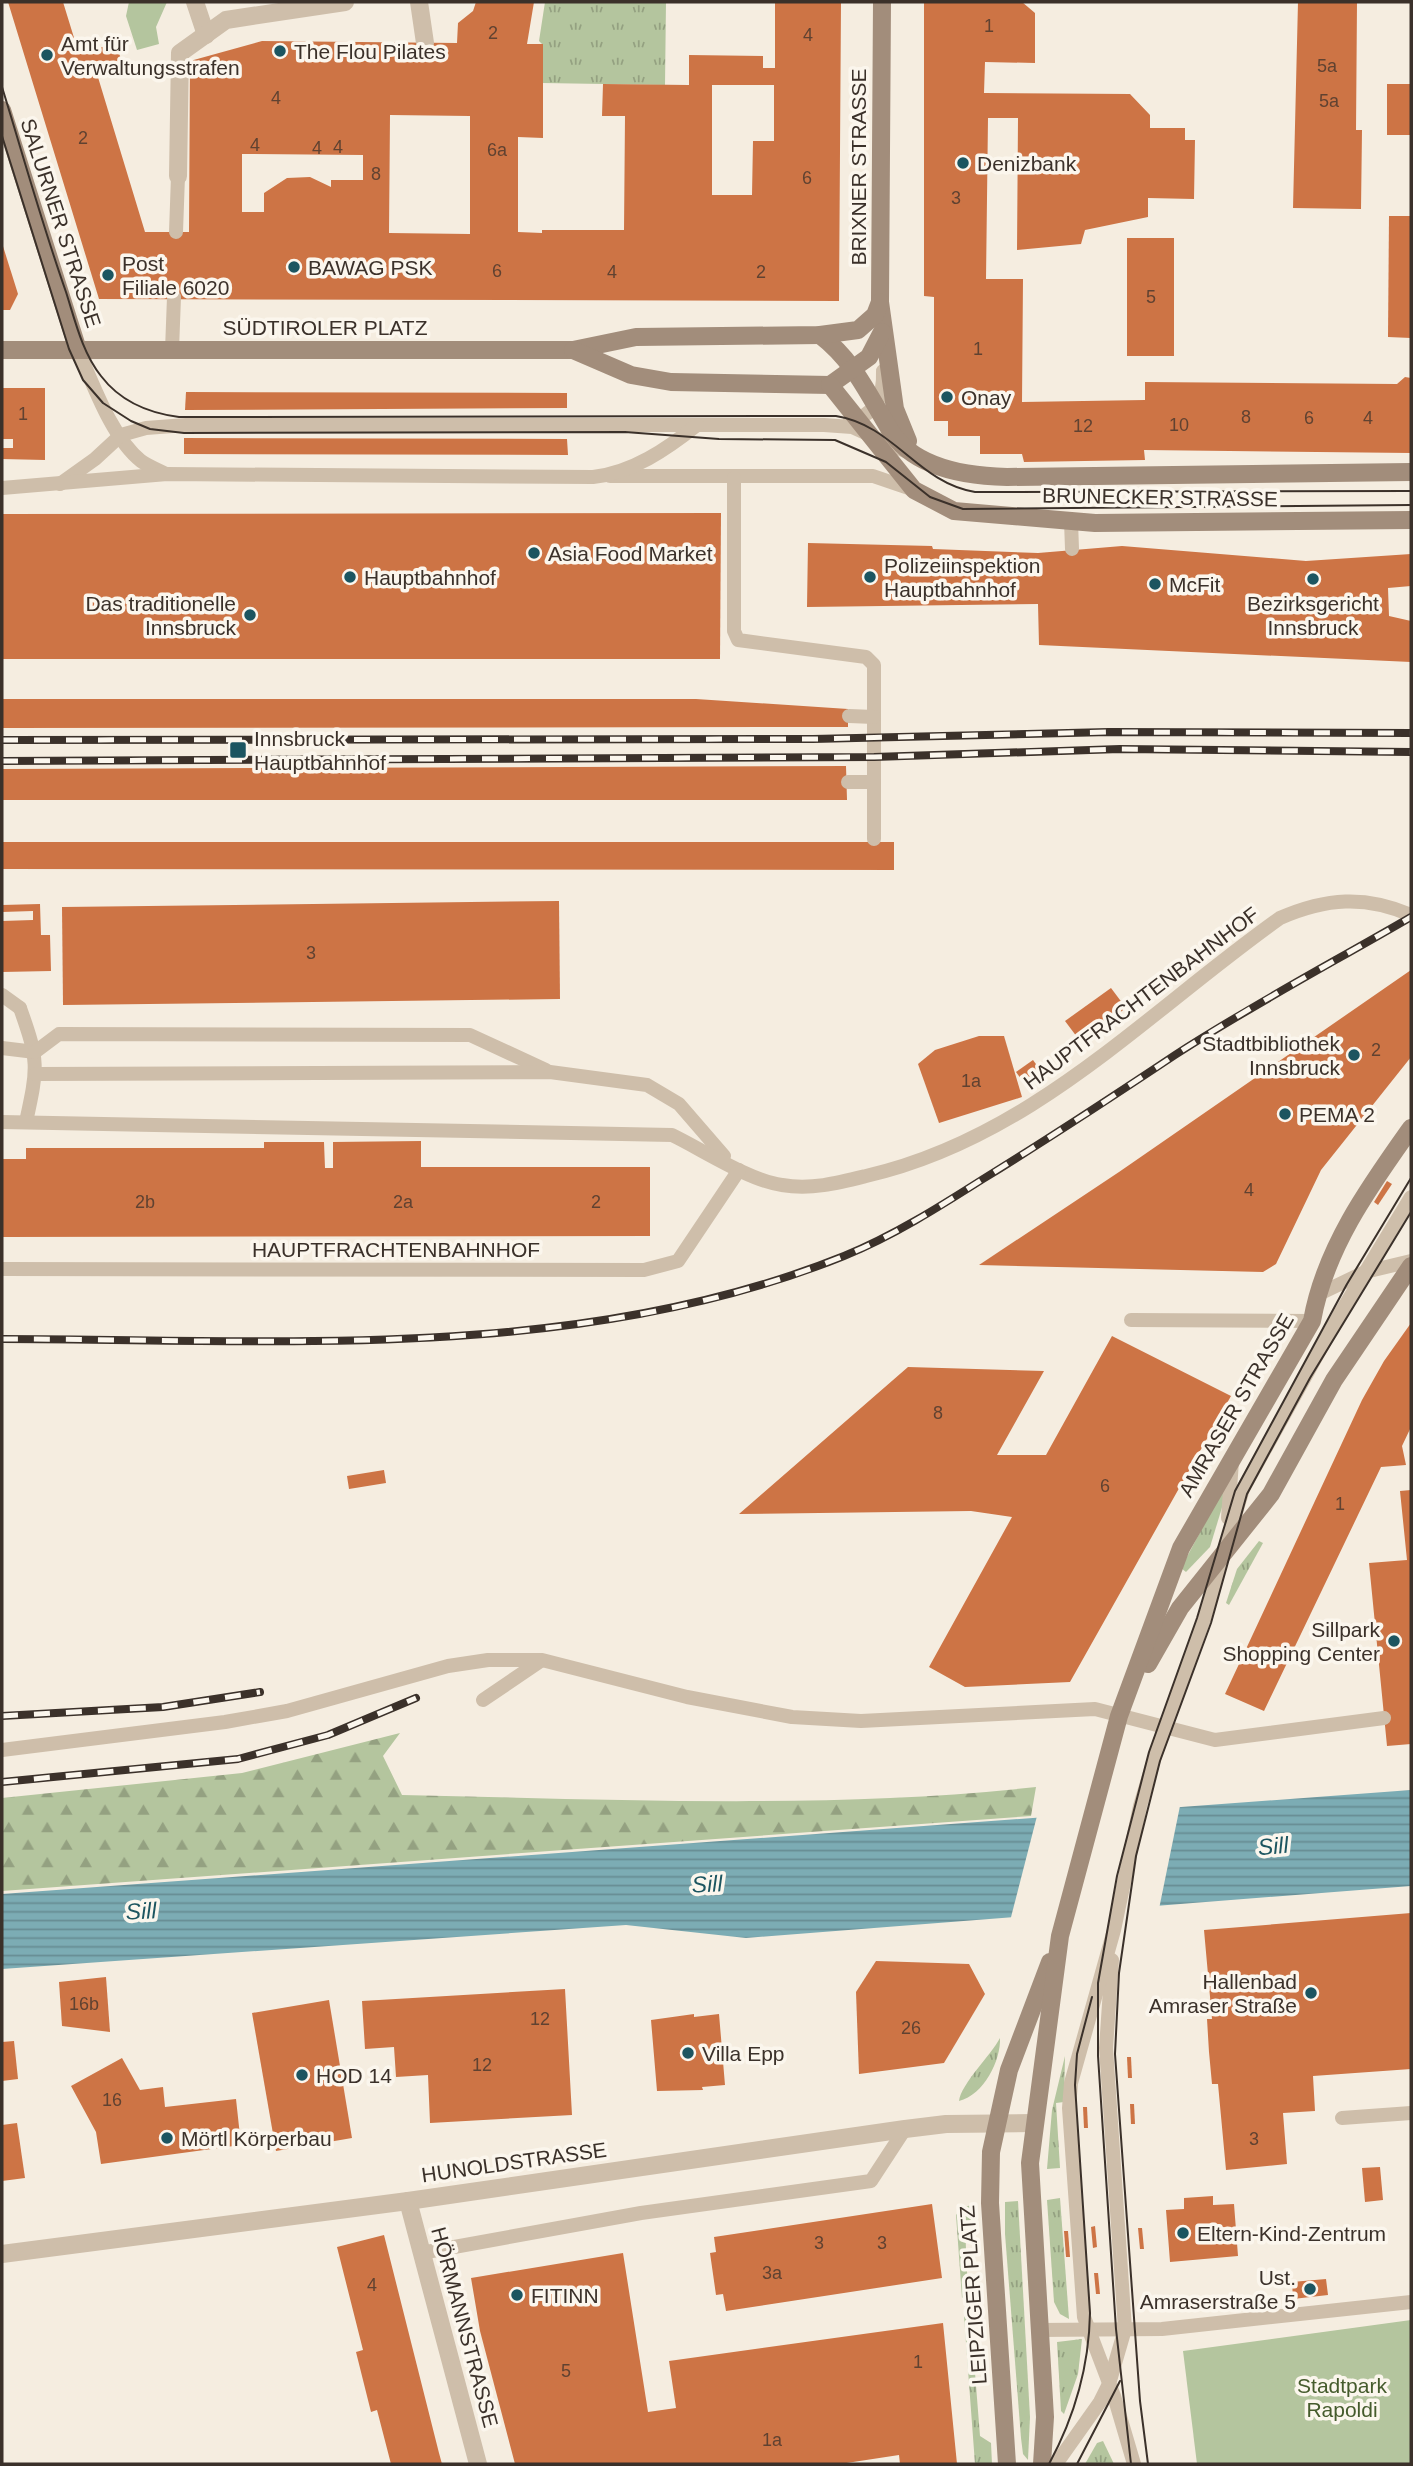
<svg xmlns="http://www.w3.org/2000/svg" width="1413" height="2466" font-family="Arial,sans-serif">
<style>
.grass{fill:url(#grass-tufts)}
.forest{fill:url(#forest-firs)}
.park{fill:#b4c59e}
.water{fill:url(#water-rules)}
.pier{fill:#f5ede0}
.building{fill:#cd7445;fill-rule:evenodd}
.lines{fill:none;stroke-linecap:round;stroke-linejoin:round}
.lane{stroke:#cebeaa;stroke-width:14}
.street{stroke:#cebeaa;stroke-width:18}
.secondary{stroke:#a28d7b;stroke-width:18}
.tram{stroke:#3b312a;stroke-width:2}
.rail-casing{stroke:#3b312a;stroke-width:8}
.rail{stroke:#fbf6ed;stroke-width:5;stroke-dasharray:16;stroke-linecap:butt}
.poi-dot{fill:#1c5560;stroke:#fbf6ed;stroke-width:2.5}
.labels{text-anchor:middle;dominant-baseline:central;stroke-width:7;stroke-linejoin:round;paint-order:stroke}
.number-label{font-size:18px;fill:#604231}
.poi-label{font-size:21px;fill:#3b312a;stroke:#fbf6ed;text-anchor:start}
.street-label{font-size:21px;fill:#3b312a;stroke:#fbf6ed}
.park-label{font-size:21px;fill:#455b2c;stroke:#fbf6ed}
.water-label{font-size:23px;font-style:italic;fill:#1c5560;stroke:#fbf6ed}
</style>
<defs>
<pattern id="grass-tufts" width="24" height="20" patternUnits="userSpaceOnUse" patternTransform="scale(1.75)"><rect width="24" height="20" fill="#b4c59e"/><path d="M3 7l-1-3M5 7V3M7 7l1-3M15 17l-1-3M17 17v-4M19 17l1-3" fill="none" stroke="#94a181"/></pattern>
<pattern id="forest-firs" width="22" height="20" patternUnits="userSpaceOnUse" patternTransform="scale(1.75)"><rect width="22" height="20" fill="#b4c59e"/><path d="M5 1l3.5 6h-7zM16 11l3.5 6h-7z" fill="#94a181"/></pattern>
<pattern id="water-rules" width="6" height="5" patternUnits="userSpaceOnUse" patternTransform="scale(1.75)"><rect width="6" height="5" fill="#7cacb4"/><path d="M0 2.5h6" fill="none" stroke="#678d93"/></pattern>
</defs>
<rect width="100%" height="100%" fill="#f5ede0"/>
<!-- grass -->
<g class="grass">
<polygon points="545,2 666,2 665,85 542,83 543,45 539,41"/>
<polygon points="1223,1489 1227,1491 1210,1547 1186,1572 1181,1568"/>
<polygon points="1259,1541 1263,1543 1229,1605 1226,1603 1237,1569"/>
<path d="M1000,2038c1,22 -16,57 -41,63 2,-17 32,-46 41,-63z"/>
<polygon points="1065,2056 1064,2102 1056,2103 1060,2168 1047,2169 1052,2110"/>
<polygon points="1060,2198 1069,2319 1060,2314 1054,2302 1047,2200"/>
<polygon points="1018,2201 1030,2417 1028,2460 1023,2454 1021,2438 1005,2234 1005,2202"/>
<polygon points="975,2204 975,2215 965,2227 968,2293 962,2298 956,2215 961,2208"/>
<polygon points="964,2316 971,2322 980,2436 991,2443 992,2464 975,2464"/>
<polygon points="1082,2339 1078,2374 1064,2414 1061,2411 1057,2342"/>
<polygon points="1103,2441 1114,2464 1085,2464 1097,2443"/>
</g>
<!-- forest -->
<path class="forest" d="M400,1733l-17,23 19,39c211,4 424,15 634,-8l-5,29 -1029,75v-93l240,-25z"/>
<!-- park -->
<g class="park">
<polygon points="129,2 167,2 156,27 159,44 137,50 126,16"/>
<polygon points="1411,2320 1411,2464 1197,2464 1183,2351"/>
</g>
<!-- water -->
<polygon class="water" points="1411,1790 1411,1886 746,1938 626,1925 2,1969 2,1894"/>
<!-- pier -->
<polygon class="pier" points="1180,1806 1159,1909 1010,1921 1037,1816"/>
<!-- building -->
<g class="building">
<path d="M8,2h55l16,52 37,-11 7,23 -26,8 48,158h44l1,-171 72,-20 195,2 1,-20 15,-12 3,-9h58l-7,42h16v94l-25,-1v95l24,1v-3h82l1,-114h-23l1,-32 86,1v-30l74,1v12h12v-66h66l-2,299 -740,-2zM712,85h62v56h-21l-1,54h-40zM390,115l80,1v118l-81,-1zM242,154l121,1v25h-32v7l-21,-10 -23,1 -23,15v19h-22z"/>
<polygon points="924,2 1022,2 1035,13 1035,63 985,62 984,93 1130,94 1150,115 1150,128 1185,128 1185,140 1195,140 1194,199 1148,198 1148,217 1085,230 1081,244 1017,250 1018,118 988,118 986,279 1023,279 1022,402 1145,400 1145,382 1397,384 1405,377 1411,378 1411,453 1144,450 1145,460 1024,462 1022,454 980,454 980,436 948,436 948,421 934,421 934,297 924,296"/>
<polygon points="1298,2 1357,2 1356,130 1362,130 1361,209 1293,208"/>
<rect x="1387" y="84" width="24" height="51"/>
<polygon points="1389,216 1411,216 1411,338 1388,337"/>
<rect x="1127" y="238" width="47" height="118"/>
<polygon points="2,243 18,294 10,310 2,310"/>
<polygon points="2,388 45,388 45,460 2,459 2,448 13,448 13,439 2,439"/>
<polygon points="186,392 567,393 567,408 185,410"/>
<polygon points="184,438 567,439 568,455 184,454"/>
<polygon points="721,513 720,659 2,659 2,514"/>
<polygon points="808,543 932,546 933,549 1038,553 1122,546 1306,561 1411,554 1411,586 1388,588 1389,616 1411,621 1411,662 1039,645 1038,604 807,607"/>
<polygon points="2,699 696,699 848,709 848,727 2,728"/>
<polygon points="846,766 847,800 2,800 2,769"/>
<polygon points="2,842 894,842 894,870 2,869"/>
<polygon points="559,901 560,999 63,1005 62,907"/>
<polygon points="40,904 41,935 50,935 51,971 2,972 2,921 33,920 33,911 2,912 2,905"/>
<polygon points="1411,970 1411,1057 1321,1170 1276,1264 1263,1272 979,1265 1119,1172"/>
<polygon points="1111,988 1126,1008 1080,1041 1065,1021"/>
<polygon points="979,1036 1004,1036 1022,1097 939,1123 918,1064 935,1050"/>
<polygon points="1033,1060 1041,1071 1024,1083 1016,1072"/>
<polygon points="421,1141 421,1167 650,1167 650,1236 2,1237 2,1159 26,1159 26,1148 264,1148 264,1142 324,1142 325,1168 333,1168 333,1142"/>
<polygon points="1387,1181 1392,1184 1378,1205 1374,1202"/>
<polygon points="1411,1323 1411,1427 1402,1446 1406,1465 1381,1467 1264,1711 1225,1694 1362,1400 1384,1361"/>
<polygon points="1112,1336 1231,1396 1070,1682 965,1687 929,1667 1012,1517 971,1511 739,1514 908,1367 1044,1371 997,1455 1046,1455"/>
<polygon points="384,1470 386,1483 349,1489 347,1476"/>
<polygon points="1411,1490 1411,1744 1387,1746 1369,1563 1407,1560 1400,1491"/>
<polygon points="1411,1913 1411,2069 1313,2076 1315,2111 1283,2113 1287,2164 1226,2170 1218,2084 1212,2084 1209,2052 1207,2019 1212,2019 1204,1930"/>
<polygon points="876,1961 969,1964 985,1994 944,2063 859,2074 856,1992"/>
<polygon points="106,1977 110,2032 62,2026 59,1982"/>
<polygon points="565,1989 572,2115 430,2123 428,2075 396,2077 394,2047 365,2049 362,2001"/>
<polygon points="329,2000 352,2138 276,2151 252,2013"/>
<polygon points="694,2014 694,2017 719,2014 725,2085 702,2087 703,2090 657,2091 651,2020"/>
<polygon points="14,2041 18,2079 2,2081 2,2042"/>
<polygon points="1127,2057 1131,2057 1132,2078 1128,2078"/>
<polygon points="122,2058 140,2090 163,2087 165,2107 236,2099 241,2145 101,2164 96,2132 71,2086"/>
<polygon points="1130,2104 1134,2104 1135,2124 1131,2124"/>
<polygon points="1083,2107 1087,2107 1088,2128 1084,2128"/>
<polygon points="17,2123 25,2178 2,2181 2,2125"/>
<polygon points="1380,2167 1383,2200 1365,2202 1362,2168"/>
<polygon points="1213,2196 1213,2205 1234,2204 1238,2256 1170,2262 1166,2210 1184,2209 1184,2198"/>
<polygon points="932,2204 942,2278 726,2311 723,2294 716,2295 710,2253 716,2252 714,2237"/>
<polygon points="1095,2226 1097,2247 1093,2248 1091,2227"/>
<polygon points="1138,2228 1142,2228 1144,2249 1140,2249"/>
<polygon points="1064,2231 1068,2231 1070,2257 1066,2257"/>
<polygon points="384,2235 439,2453 442,2464 391,2464 377,2410 371,2412 356,2352 363,2350 337,2247"/>
<polygon points="623,2253 648,2412 676,2408 669,2361 943,2323 957,2464 900,2464 899,2455 840,2464 515,2464 480,2331 471,2278"/>
<polygon points="1094,2273 1098,2273 1100,2294 1096,2294"/>
<polygon points="1326,2279 1328,2295 1293,2299 1292,2282"/>
</g>
<g class="lines">
<!-- lane -->
<g class="lane">
<polyline points="176,232 178,176"/>
<path d="M78,350c15,34 34,88 63,111 7,5 17,9 25,13"/>
<polyline points="172,350 174,297"/>
<path d="M850,420c26,-4 34,-25 33,-49"/>
<polyline points="610,476 873,476 914,490"/>
<polyline points="734,478 734,631 738,640 866,657 874,665 874,839"/>
<polyline points="60,484 95,459 121,435 146,428 186,425 824,425 852,427 907,452"/>
<path d="M2,488l165,-14 426,3c39,-4 74,-28 104,-52"/>
<polyline points="1071,521 1072,549"/>
<polyline points="849,716 874,717"/>
<polyline points="848,782 874,782"/>
<polyline points="2,995 20,1008"/>
<path d="M20,1008c19,53 18,59 6,114"/>
<polyline points="2,1048 35,1052"/>
<polyline points="35,1052 59,1034 470,1035 546,1070"/>
<polyline points="36,1074 550,1072 647,1085 679,1104 724,1156"/>
<path d="M2,1122l670,13c31,15 78,46 110,50 29,5 56,-2 84,-9 166,-38 280,-163 414,-258 46,-20 85,-23 131,-3"/>
<polyline points="2,1269 644,1270 678,1261 739,1170"/>
<polyline points="1317,1295 1365,1272 1411,1261"/>
<polyline points="1131,1320 1312,1321"/>
<polyline points="1228,1518 1232,1461"/>
<polyline points="483,1700 542,1660 687,1697 792,1717 861,1721 1095,1709 1215,1740 1384,1718"/>
<polyline points="2,1750 225,1722 287,1711 448,1666 488,1660 540,1660"/>
<polyline points="1342,2118 1411,2113"/>
<polyline points="421,2253 641,2213 871,2181 905,2129"/>
<polyline points="1039,2330 1162,2329 1411,2302"/>
<polyline points="1056,2464 1100,2402 1109,2384 1125,2329 1106,2048 1112,1960"/>
<polyline points="1134,2464 1114,2396 1084,2317 1069,2108 1071,2083 1114,1930 1140,1806 1154,1759 1204,1619 1243,1489 1341,1312 1411,1197"/>
</g>
<!-- street -->
<g class="street">
<polyline points="195,2 206,35"/>
<polyline points="419,2 425,43"/>
<polyline points="178,176 180,53 226,20 345,2"/>
<polyline points="408,2201 478,2464"/>
<polyline points="2,2254 408,2201 905,2129 946,2124 1033,2123"/>
</g>
<!-- secondary -->
<g class="secondary">
<polyline points="882,2 880,302 895,409 908,441"/>
<polyline points="2,110 78,350"/>
<path d="M820,335c34,26 48,59 70,95 23,38 76,46 117,47l404,-5"/>
<polyline points="2,350 573,350 636,337 820,335 858,330 875,315 880,302"/>
<polyline points="573,350 631,375 671,382 830,385 869,357 882,332"/>
<polyline points="830,385 914,490 954,511 1095,523 1411,520"/>
<polyline points="1148,1664 1180,1608 1271,1494 1334,1380 1411,1266"/>
<polyline points="1007,2464 990,2203 991,2152 1009,2070 1050,1962"/>
<path d="M1042,2464l3,-47 -15,-254 30,-227 59,-220 62,-168 131,-227c13,-73 57,-134 99,-193"/>
</g>
<!-- tram -->
<g class="tram">
<path d="M2,87c21,68 40,137 64,205 9,28 16,60 35,84 19,25 47,37 78,41l657,-1c58,9 82,67 139,76l436,-1"/>
<polyline points="2,136 69,349 83,380 103,403 131,421 150,429 184,433 625,432 719,439 835,440 886,462 930,497 963,509 1411,505"/>
<path d="M1049,2464c26,-48 40,-96 41,-151l-15,-228 2,-31 15,-57"/>
<polyline points="1077,2464 1120,2381"/>
<polyline points="1131,2464 1116,2329 1098,2056 1098,1983 1117,1876 1149,1752 1197,1618 1235,1491 1347,1284 1411,1178"/>
<polyline points="1148,2464 1140,2401 1115,2054 1119,1973 1136,1856 1160,1761 1211,1623 1247,1494 1310,1378 1411,1212"/>
</g>
<!-- rail casing -->
<g class="rail-casing">
<g id="rail">
<polyline points="2,740 813,739 1109,732 1411,733"/>
<polyline points="2,761 874,757 1120,749 1411,752"/>
<path d="M2,1339c280,0 576,24 842,-83 49,-20 95,-49 139,-77 65,-40 129,-82 192,-124 77,-50 157,-92 236,-138"/>
<polyline points="2,1716 163,1707 260,1692"/>
<polyline points="2,1782 238,1759 328,1735 416,1698"/>
</g>
</g>
<!-- rail -->
<use href="#rail" class="rail"/>
</g>
<!-- markers -->
<g class="poi-dot">
<circle cx="280" cy="51" r="7"/>
<circle cx="47" cy="55" r="7"/>
<circle cx="963" cy="163" r="7"/>
<circle cx="294" cy="267" r="7"/>
<circle cx="108" cy="275" r="7"/>
<circle cx="947" cy="397" r="7"/>
<circle cx="534" cy="553" r="7"/>
<circle cx="350" cy="577" r="7"/>
<circle cx="870" cy="577" r="7"/>
<circle cx="1313" cy="579" r="7"/>
<circle cx="1155" cy="584" r="7"/>
<circle cx="250" cy="615" r="7"/>
<rect x="229" y="741" width="18" height="18" rx="3.5"/>
<circle cx="1354" cy="1055" r="7"/>
<circle cx="1285" cy="1114" r="7"/>
<circle cx="1394" cy="1641" r="7"/>
<circle cx="1311" cy="1993" r="7"/>
<circle cx="688" cy="2053" r="7"/>
<circle cx="302" cy="2075" r="7"/>
<circle cx="167" cy="2138" r="7"/>
<circle cx="1183" cy="2233" r="7"/>
<circle cx="1310" cy="2289" r="7"/>
<circle cx="517" cy="2295" r="7"/>
</g>
<g class="labels">
<!-- number labels -->
<g class="number-label">
<text x="989" y="26">1</text>
<text x="493" y="33">2</text>
<text x="808" y="35">4</text>
<text x="1327" y="66">5a</text>
<text x="276" y="98">4</text>
<text x="1329" y="101">5a</text>
<text x="83" y="138">2</text>
<text x="255" y="145">4</text>
<text x="338" y="147">4</text>
<text x="317" y="148">4</text>
<text x="497" y="150">6a</text>
<text x="376" y="174">8</text>
<text x="807" y="178">6</text>
<text x="956" y="198">3</text>
<text x="497" y="271">6</text>
<text x="612" y="272">4</text>
<text x="761" y="272">2</text>
<text x="1151" y="297">5</text>
<text x="978" y="349">1</text>
<text x="23" y="414">1</text>
<text x="1246" y="417">8</text>
<text x="1309" y="418">6</text>
<text x="1368" y="418">4</text>
<text x="1179" y="425">10</text>
<text x="1083" y="426">12</text>
<text x="311" y="953">3</text>
<text x="1376" y="1050">2</text>
<text x="971" y="1081">1a</text>
<text x="1249" y="1190">4</text>
<text x="145" y="1202">2b</text>
<text x="403" y="1202">2a</text>
<text x="596" y="1202">2</text>
<text x="938" y="1413">8</text>
<text x="1105" y="1486">6</text>
<text x="1340" y="1504">1</text>
<text x="84" y="2004">16b</text>
<text x="540" y="2019">12</text>
<text x="911" y="2028">26</text>
<text x="482" y="2065">12</text>
<text x="112" y="2100">16</text>
<text x="1254" y="2139">3</text>
<text x="819" y="2243">3</text>
<text x="882" y="2243">3</text>
<text x="772" y="2273">3a</text>
<text x="372" y="2285">4</text>
<text x="918" y="2362">1</text>
<text x="566" y="2371">5</text>
<text x="772" y="2440">1a</text>
</g>
<!-- poi labels -->
<g class="poi-label">
<text x="61" y="43">Amt für<tspan x="61" dy="24">Verwaltungsstrafen</tspan></text>
<text x="294" y="51">The Flou Pilates</text>
<text x="977" y="163">Denizbank</text>
<text x="122" y="263">Post<tspan x="122" dy="24">Filiale 6020</tspan></text>
<text x="308" y="267">BAWAG PSK</text>
<text x="961" y="397">Onay</text>
<text x="548" y="553">Asia Food Market</text>
<text x="884" y="565">Polizeiinspektion<tspan x="884" dy="24">Hauptbahnhof</tspan></text>
<text x="364" y="577">Hauptbahnhof</text>
<text x="1169" y="584">McFit</text>
<text x="236" y="603" text-anchor="end">Das traditionelle<tspan x="236" dy="24">Innsbruck</tspan></text>
<text x="1313" y="603" text-anchor="middle">Bezirksgericht<tspan x="1313" dy="24">Innsbruck</tspan></text>
<text x="254" y="738">Innsbruck<tspan x="254" dy="24">Hauptbahnhof</tspan></text>
<text x="1340" y="1043" text-anchor="end">Stadtbibliothek<tspan x="1340" dy="24">Innsbruck</tspan></text>
<text x="1299" y="1114">PEMA 2</text>
<text x="1380" y="1629" text-anchor="end">Sillpark<tspan x="1380" dy="24">Shopping Center</tspan></text>
<text x="1297" y="1981" text-anchor="end">Hallenbad<tspan x="1297" dy="24">Amraser Straße</tspan></text>
<text x="702" y="2053">Villa Epp</text>
<text x="316" y="2075">HOD 14</text>
<text x="181" y="2138">Mörtl Körperbau</text>
<text x="1197" y="2233">Eltern-Kind-Zentrum</text>
<text x="1296" y="2277" text-anchor="end">Ust.<tspan x="1296" dy="24">Amraserstraße 5</tspan></text>
<text x="531" y="2295">FITINN</text>
</g>
<!-- street labels -->
<g class="street-label">
<text transform="translate(858 167) rotate(-90)">BRIXNER STRASSE</text>
<text transform="translate(61 223) rotate(72)">SALURNER STRASSE</text>
<text x="325" y="327">SÜDTIROLER PLATZ</text>
<text transform="translate(1160 497) rotate(1)">BRUNECKER STRASSE</text>
<text transform="translate(1141 998) rotate(-37)">HAUPTFRACHTENBAHNHOF</text>
<text x="396" y="1249">HAUPTFRACHTENBAHNHOF</text>
<text transform="translate(1236 1405) rotate(-60)">AMRASER STRASSE</text>
<text transform="translate(514 2162) rotate(-8)">HUNOLDSTRASSE</text>
<text transform="translate(973 2295) rotate(-94)">LEIPZIGER PLATZ</text>
<text transform="translate(465 2327) rotate(75)">HÖRMANNSTRASSE</text>
</g>
<!-- park labels -->
<g class="park-label">
<text x="1342" y="2385">Stadtpark<tspan x="1342" dy="24">Rapoldi</tspan></text>
</g>
<!-- water labels -->
<g class="water-label">
<text transform="translate(1273 1846) rotate(-5)">Sill</text>
<text transform="translate(707 1884) rotate(-3)">Sill</text>
<text transform="translate(141 1911) rotate(-3)">Sill</text>
</g>
</g>
<!-- border -->
<rect width="1413" height="2466" fill="none" stroke="#3b312a" stroke-width="7"/>
</svg>
